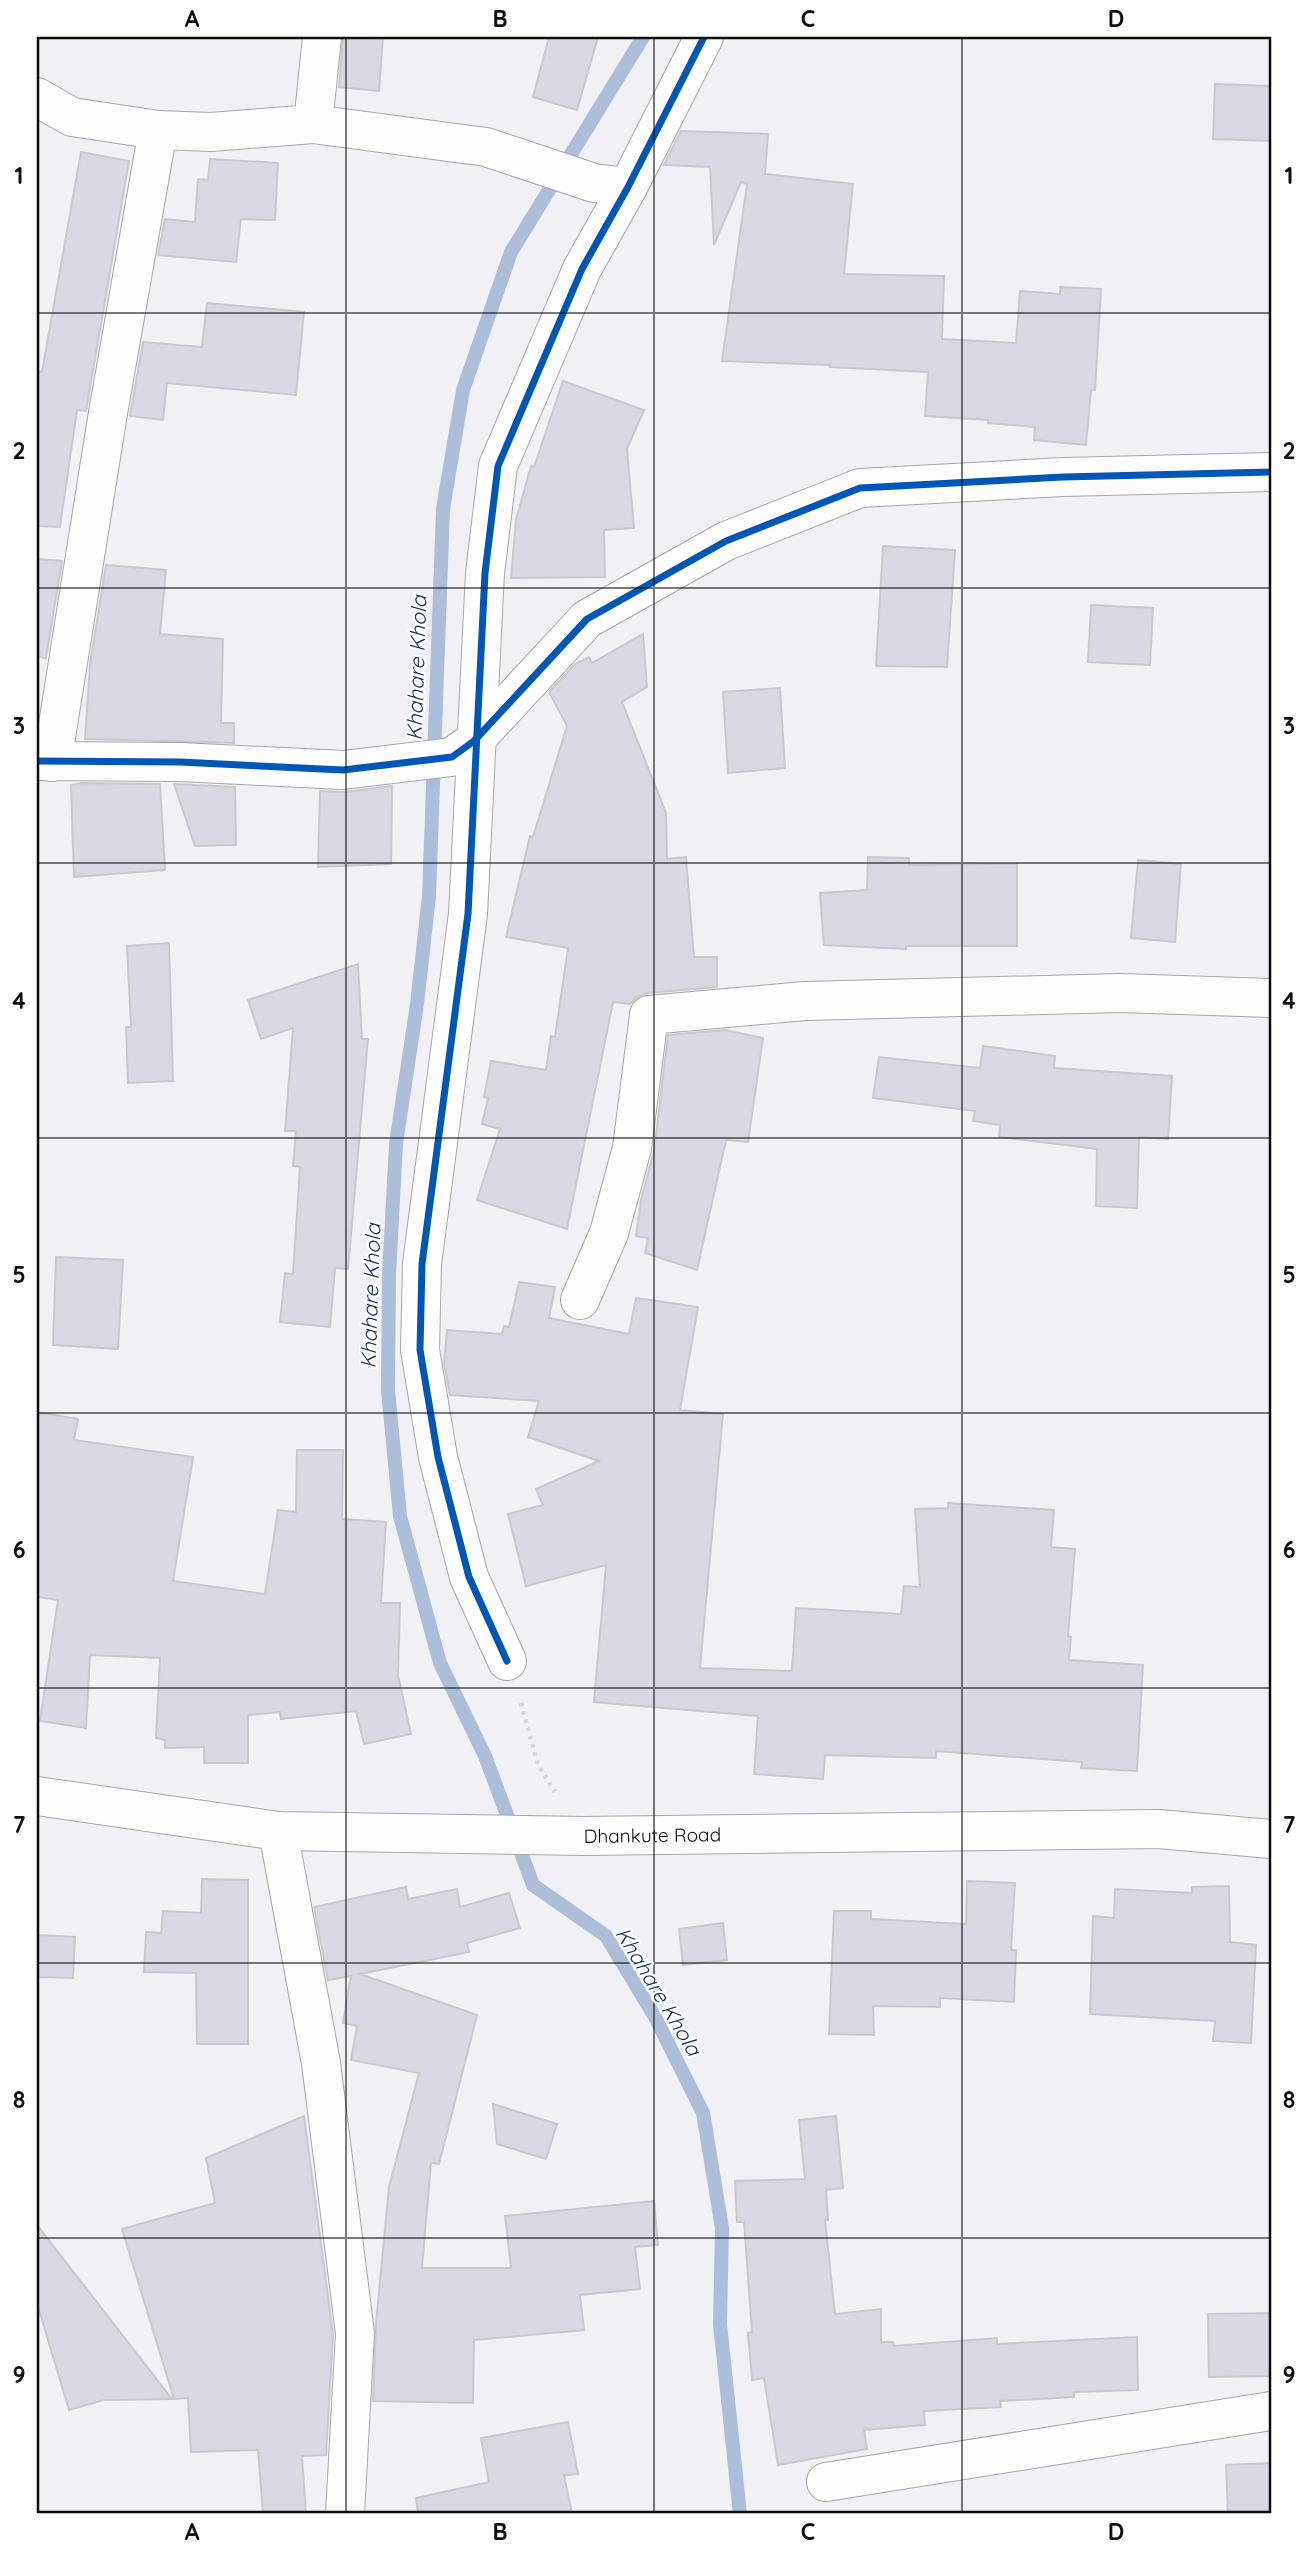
<svg xmlns="http://www.w3.org/2000/svg" width="1308" height="2551" font-family="Quicksand,sans-serif">
<style>
.lines{fill:none;stroke-linecap:round;stroke-linejoin:round}
.stream{stroke:#acbeda;stroke-width:14}
.building{fill:#d7d8e2;stroke:#c9c9cc;stroke-width:2}
.minor-casing{stroke:#a8a8ab;stroke-width:40}
.major-casing{stroke:#a8a8ab;stroke-width:40}
.path{stroke:#d7d7d7;stroke-width:4.5;stroke-dasharray:3.5 5;stroke-linecap:butt}
.minor{stroke:#fdfdfe;stroke-width:38}
.major{stroke:#fdfdfe;stroke-width:38}
.cycleway-casing{stroke:#fff;stroke-width:11}
.cycleway{stroke:#0057b8;stroke-width:7}
.grid{fill:none;stroke:#0e0e10;stroke-width:2;stroke-opacity:0.55}
.labels{text-anchor:middle;dominant-baseline:central;stroke-width:5;stroke-linejoin:round;paint-order:stroke}
.street-label{font-size:19px;fill:#0e0e10;stroke:#fff}
.water-label{font-size:21px;font-style:italic;fill:#123161;stroke:#fff}
.neatline{fill:none;stroke:#0e0e10;stroke-width:2.5}
.grid-label{font-size:23px;text-anchor:middle;font-weight:bold;fill:#0e0e10}
</style>
<rect width="100%" height="100%" fill="#f1f1f5"/>
<g class="lines">
<!-- stream -->
<polyline class="stream" points="643,37 511,252 463,390 443,509 429,896 417,1004 396,1144 389,1275 388,1390 400,1516 440,1663 485,1756 533,1885 606,1936 655,2017 703,2113 722,2228 720,2324 740,2514"/>
</g>
<!-- building -->
<g class="building">
<polygon points="343,37 383,37 379,91 339,87"/>
<polygon points="549,37 598,37 577,110 533,97"/>
<polygon points="1215,84 1271,86 1271,141 1213,139"/>
<polygon points="681,131 768,134 765,174 853,184 844,274 944,276 942,339 1016,343 1020,291 1060,294 1060,287 1101,289 1095,390 1091,390 1086,445 1034,440 1035,427 988,423 988,420 925,416 928,372 830,367 830,365 722,361 747,184 741,182 714,245 710,167 664,165"/>
<polygon points="81,152 129,161 86,411 77,410 60,527 37,526 37,371 42,372"/>
<polygon points="210,159 278,163 275,220 241,219 236,262 158,255 165,219 195,222 198,179 208,180"/>
<polygon points="207,303 304,312 296,395 167,383 163,420 130,416 143,342 202,347"/>
<polygon points="563,381 644,410 627,449 634,528 604,530 605,577 511,578 516,520 531,466 534,467"/>
<polygon points="883,546 955,550 947,667 876,666"/>
<polygon points="37,559 62,561 46,658 37,657"/>
<polygon points="106,565 166,570 160,634 223,639 221,723 234,723 234,743 85,739 90,664"/>
<polygon points="1091,605 1153,608 1150,665 1088,662"/>
<polygon points="643,634 647,687 622,702 666,813 667,859 686,857 694,957 717,957 717,987 647,993 637,997 630,1004 613,1002 567,1229 477,1200 500,1129 482,1124 488,1098 484,1097 491,1061 546,1070 551,1036 555,1037 568,948 506,937 530,836 533,837 567,726 549,692 575,664 589,657 592,663"/>
<polygon points="780,688 785,768 728,773 723,692"/>
<polygon points="82,783 160,784 165,870 74,877 71,785"/>
<polygon points="174,784 235,787 236,845 195,846"/>
<polygon points="392,786 391,864 318,867 320,791 345,792"/>
<polygon points="868,857 909,858 909,865 1017,864 1017,946 906,946 906,949 824,945 820,893 867,890"/>
<polygon points="1138,860 1181,864 1175,942 1131,938"/>
<polygon points="169,943 173,1081 128,1083 126,1027 131,1027 127,946"/>
<polygon points="358,964 362,1039 368,1039 348,1269 335,1268 330,1327 280,1322 285,1273 293,1274 300,1167 293,1166 296,1131 285,1131 293,1028 261,1039 248,1000"/>
<polygon points="725,1030 763,1038 748,1142 726,1140 697,1270 645,1253 648,1238 636,1236 641,1200 654,1151 668,1035"/>
<polygon points="983,1046 1055,1056 1054,1068 1172,1076 1168,1139 1139,1137 1137,1208 1096,1206 1097,1149 999,1137 1000,1125 973,1121 975,1111 873,1098 879,1057 980,1068"/>
<polygon points="56,1257 123,1260 118,1349 53,1345"/>
<polygon points="519,1282 555,1287 549,1318 629,1334 636,1298 698,1307 680,1410 723,1414 700,1668 792,1671 796,1608 901,1614 904,1586 920,1587 915,1509 948,1508 948,1503 1054,1510 1051,1547 1075,1549 1068,1636 1071,1637 1069,1660 1143,1665 1137,1771 1081,1768 1082,1762 936,1751 936,1758 825,1755 823,1779 754,1774 758,1716 594,1702 606,1565 526,1586 508,1514 543,1505 536,1489 599,1461 528,1437 539,1401 450,1395 444,1363 447,1330 502,1334 504,1326 509,1327"/>
<polygon points="37,1412 78,1419 74,1440 193,1457 173,1581 265,1594 278,1510 296,1512 297,1450 343,1450 342,1519 386,1522 381,1603 400,1603 398,1675 411,1734 364,1744 356,1711 281,1719 280,1712 248,1715 248,1763 204,1763 204,1747 165,1748 165,1740 156,1738 160,1658 90,1655 86,1728 40,1721 58,1600 37,1597"/>
<polygon points="202,1879 248,1880 248,2044 197,2044 196,1973 144,1972 146,1932 161,1933 163,1911 201,1913"/>
<polygon points="967,1881 1015,1883 1011,1950 1016,1950 1014,2002 940,1998 940,2007 873,2006 874,2035 829,2034 834,1911 871,1911 871,1919 966,1924"/>
<polygon points="1229,1886 1230,1942 1256,1945 1251,2043 1213,2041 1215,2021 1090,2014 1093,1916 1114,1918 1115,1889 1192,1893 1192,1887"/>
<polygon points="406,1887 408,1899 457,1889 460,1907 509,1893 520,1928 467,1943 469,1952 360,1974 477,2015 439,2164 431,2163 422,2268 511,2268 505,2216 654,2201 658,2245 635,2247 640,2289 580,2295 584,2330 474,2340 473,2403 373,2401 376,2323 389,2187 419,2073 351,2060 357,2026 343,2023 351,1976 328,1980 314,1907"/>
<polygon points="723,1923 727,1960 683,1965 679,1929"/>
<polygon points="37,1935 75,1937 73,1978 37,1977"/>
<polygon points="493,2104 557,2124 546,2159 497,2144"/>
<polygon points="304,2116 333,2334 326,2455 302,2456 306,2514 263,2514 258,2450 191,2452 188,2398 174,2399 122,2229 215,2203 206,2158"/>
<polygon points="836,2116 843,2188 826,2190 828,2220 825,2220 835,2314 881,2309 881,2342 893,2342 894,2346 997,2338 997,2344 1137,2337 1138,2390 1074,2392 1074,2397 1000,2401 1001,2407 924,2411 925,2425 864,2430 867,2449 778,2465 764,2378 752,2380 748,2333 752,2332 744,2222 737,2222 735,2181 805,2179 799,2120"/>
<polygon points="37,2225 172,2399 104,2400 69,2410 37,2303"/>
<polygon points="1271,2313 1271,2376 1209,2377 1208,2314"/>
<polygon points="568,2422 578,2474 564,2475 572,2514 418,2514 416,2498 489,2482 481,2438"/>
<polygon points="1271,2463 1271,2514 1228,2514 1226,2465"/>
</g>
<g class="lines">
<!-- minor casing -->
<g class="minor-casing">
<g id="minor">
<polyline points="37,97 72,117 158,130 211,132 313,124 486,147 594,183 628,187"/>
<polyline points="313,124 322,37"/>
<polyline points="37,761 180,762 343,770 452,757 474,741 587,619 726,541 860,488 1063,477 1271,472"/>
<polyline points="52,762 108,413 158,130"/>
<polyline points="580,1300 609,1233 632,1148 649,1015 805,1001 1120,993 1271,998"/>
<polyline points="507,1661 469,1577 438,1457 420,1350 422,1264 468,914 485,573 498,466 582,269 628,187 704,37"/>
<polyline points="278,1831 321,2063 355,2333 345,2514"/>
<polyline points="826,2482 1271,2411"/>
</g>
</g>
<!-- major casing -->
<g class="major-casing">
<g id="major">
<path id="s1" d="M37,1796l241,35 306,5 575,-7 112,10"/>
</g>
</g>
<!-- path -->
<polyline class="path" points="521,1703 538,1765 555,1792"/>
<!-- minor -->
<use href="#minor" class="minor"/>
<!-- major -->
<use href="#major" class="major"/>
<!-- cycleway casing -->
<g class="cycleway-casing">
<g id="cycleway">
<polyline points="37,761 180,762 343,770 452,757 474,741 587,619 726,541 860,488 1063,477 1271,472"/>
<polyline points="507,1661 469,1577 438,1457 420,1350 422,1264 468,914 485,573 498,466 582,269 628,187 704,37"/>
</g>
</g>
<!-- cycleway -->
<use href="#cycleway" class="cycleway"/>
</g>
<!-- grid -->
<path class="grid" d="M346,37v2477M654,37v2477M962,37v2477M37,313h1234M37,588h1234M37,863h1234M37,1138h1234M37,1413h1234M37,1688h1234M37,1963h1234M37,2238h1234"/>
<g class="labels">
<!-- street labels -->
<g class="street-label">
<text stroke="none"><textPath href="#s1" startOffset="618">Dhankute Road</textPath></text>
</g>
<!-- water labels -->
<g class="water-label">
<text transform="translate(416 668) rotate(-88)">Khahare Khola</text>
<text transform="translate(370 1296) rotate(-88)">Khahare Khola</text>
<text transform="translate(659 1991) rotate(59)">Khahare Khola</text>
</g>
</g>
<!-- border -->
<rect width="1308" height="2551" fill="none" stroke="#ffffff" stroke-width="77"/>
<rect x="38" y="38" width="1232" height="2474" class="neatline"/>
<g class="grid-label">
<text x="192" y="27">A</text>
<text x="500" y="27">B</text>
<text x="808" y="27">C</text>
<text x="1116" y="27">D</text>
<text x="19" y="184">1</text>
<text x="1289" y="184">1</text>
<text x="19" y="459">2</text>
<text x="1289" y="459">2</text>
<text x="19" y="734">3</text>
<text x="1289" y="734">3</text>
<text x="19" y="1009">4</text>
<text x="1289" y="1009">4</text>
<text x="19" y="1283">5</text>
<text x="1289" y="1283">5</text>
<text x="19" y="1558">6</text>
<text x="1289" y="1558">6</text>
<text x="19" y="1833">7</text>
<text x="1289" y="1833">7</text>
<text x="19" y="2108">8</text>
<text x="1289" y="2108">8</text>
<text x="19" y="2383">9</text>
<text x="1289" y="2383">9</text>
<text x="192" y="2540">A</text>
<text x="500" y="2540">B</text>
<text x="808" y="2540">C</text>
<text x="1116" y="2540">D</text>
</g>
</svg>
